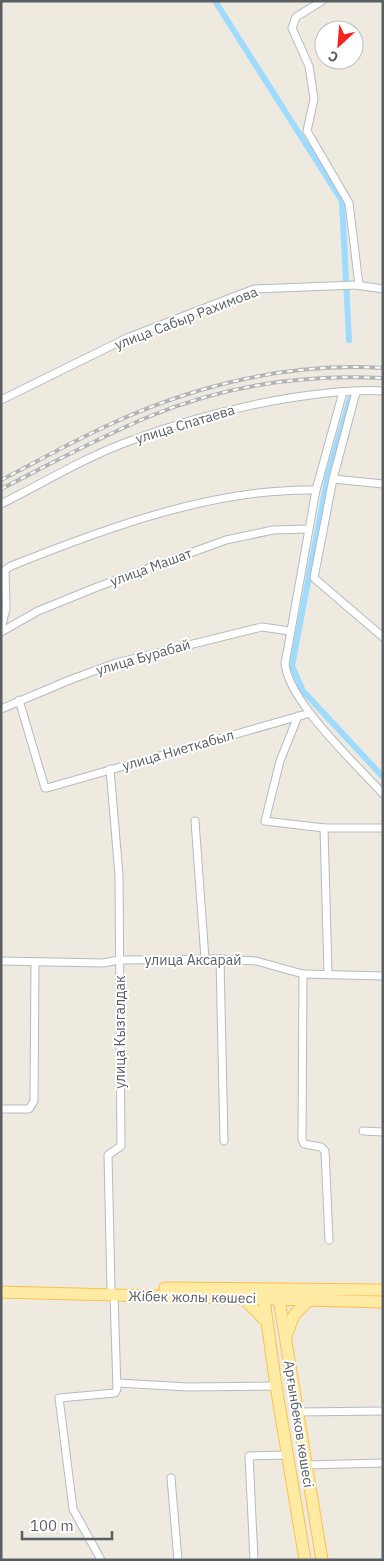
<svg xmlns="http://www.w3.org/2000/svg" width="384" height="1561" font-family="'IBM Plex Sans',sans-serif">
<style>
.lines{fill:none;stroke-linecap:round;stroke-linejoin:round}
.canal{stroke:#9fdbff;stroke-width:6}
.street-casing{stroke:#b6babf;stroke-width:9}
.primary-casing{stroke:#fcc14b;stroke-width:13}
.street{stroke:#fff;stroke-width:7}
.primary{stroke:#ffeba4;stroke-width:11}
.rail-casing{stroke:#b3b4b4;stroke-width:4}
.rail{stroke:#fff;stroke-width:2;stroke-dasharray:5.5;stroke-linecap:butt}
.labels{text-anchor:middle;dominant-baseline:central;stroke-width:4;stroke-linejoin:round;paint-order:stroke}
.street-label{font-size:14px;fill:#595e63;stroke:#fff}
</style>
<rect width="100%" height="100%" fill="#eeeae0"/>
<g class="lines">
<!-- canal -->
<g class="canal">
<polyline points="215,1 342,201 349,340"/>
<polyline points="350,399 328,475 292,666 303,691 383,777"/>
</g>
<!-- street casing -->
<g class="street-casing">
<g id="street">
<polyline points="322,1 296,17 292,28 309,66 314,99 307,131 349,203 359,285"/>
<path d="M343,392l-27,98 -31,174c4,38 71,100 98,130"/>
<polyline points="356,392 333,479 314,578 383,637"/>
<polyline points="1,400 127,338 254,289 356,285 383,289"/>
<polyline points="333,479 383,484"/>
<path d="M1,504c42,-21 83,-46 126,-62 55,-21 111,-36 169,-45 28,-4 59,-8 87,-6"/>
<path d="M1,629l5,-20 -1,-39 6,-4c95,-38 203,-78 305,-76"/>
<polyline points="1,632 38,611 97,587 226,540 273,530 308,529"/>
<polyline points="19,700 45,788 47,788 310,713"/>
<polyline points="1,709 72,679 116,663 262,627 290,631"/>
<polyline points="298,716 280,761 265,821 324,828 383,828"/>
<polyline points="110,769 119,875 121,1146 108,1155 111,1288"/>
<polyline points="195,821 205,959"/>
<polyline points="324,828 328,974"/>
<polyline points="220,959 224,1141"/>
<polyline points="1,961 103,963 119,960 220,959 256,961 303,974 383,976"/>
<polyline points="303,974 302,1139 304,1144 321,1147 325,1151 329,1240"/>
<polyline points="1,1109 29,1109 34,1101 35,962"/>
<polyline points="363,1131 383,1132"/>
<polyline points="118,1383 188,1387 276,1386"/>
<polyline points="297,1412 383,1411"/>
<polyline points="306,1465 383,1463"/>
<polyline points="171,1478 178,1560"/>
<polyline points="101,1560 73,1509 59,1398 115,1393 117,1389 114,1295"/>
<polyline points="254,1560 249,1456 287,1455"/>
</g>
</g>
<!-- primary casing -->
<g class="primary-casing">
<g id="primary">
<polyline points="165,1288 383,1290"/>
<polyline points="1,1292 383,1302"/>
<polyline points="263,1293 276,1386 305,1560"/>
<polyline points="278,1293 322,1560"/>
<polyline points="244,1299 267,1322"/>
<polyline points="286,1336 294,1315 309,1300"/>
</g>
</g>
<!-- street -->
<use href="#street" class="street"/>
<!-- primary -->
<use href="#primary" class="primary"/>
<!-- rail casing -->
<g class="rail-casing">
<g id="rail">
<path d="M1,480c37,-19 74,-40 112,-57 83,-38 178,-61 270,-55"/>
<path d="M1,489c49,-25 97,-51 147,-72 74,-31 155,-43 235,-39"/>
</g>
</g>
<!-- rail -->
<use href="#rail" class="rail"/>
</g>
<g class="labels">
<!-- street labels -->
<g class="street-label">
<text transform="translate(186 318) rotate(-21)">улица Сабыр Рахимова</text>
<text transform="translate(185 424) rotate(-17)">улица Спатаева</text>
<text transform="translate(151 567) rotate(-20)">улица Машат</text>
<text transform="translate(143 657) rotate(-16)">улица Бурабай</text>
<text transform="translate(178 750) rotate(-16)">улица Ниеткабыл</text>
<text x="193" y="960">улица Аксарай</text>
<text transform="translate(120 1032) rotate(-90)">улица Кызгалдак</text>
<text transform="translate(192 1297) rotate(1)">Жібек жолы көшесі</text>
<text transform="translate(299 1424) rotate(81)">Арғынбеков көшесі</text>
</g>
</g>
<!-- border -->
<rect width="384" height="1561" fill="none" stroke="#595e63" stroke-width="5"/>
<!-- north arrow -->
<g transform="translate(339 45) rotate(206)"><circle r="24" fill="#ffffff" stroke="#bdbfc1"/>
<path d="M0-4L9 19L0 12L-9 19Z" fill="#f7221e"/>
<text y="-8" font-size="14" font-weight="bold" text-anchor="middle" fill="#595e63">С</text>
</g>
<!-- scale -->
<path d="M22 1531v8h90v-8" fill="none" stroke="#595e63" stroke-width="2.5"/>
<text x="30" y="1531" font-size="15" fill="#595e63" stroke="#ffffff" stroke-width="4" paint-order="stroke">100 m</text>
</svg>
